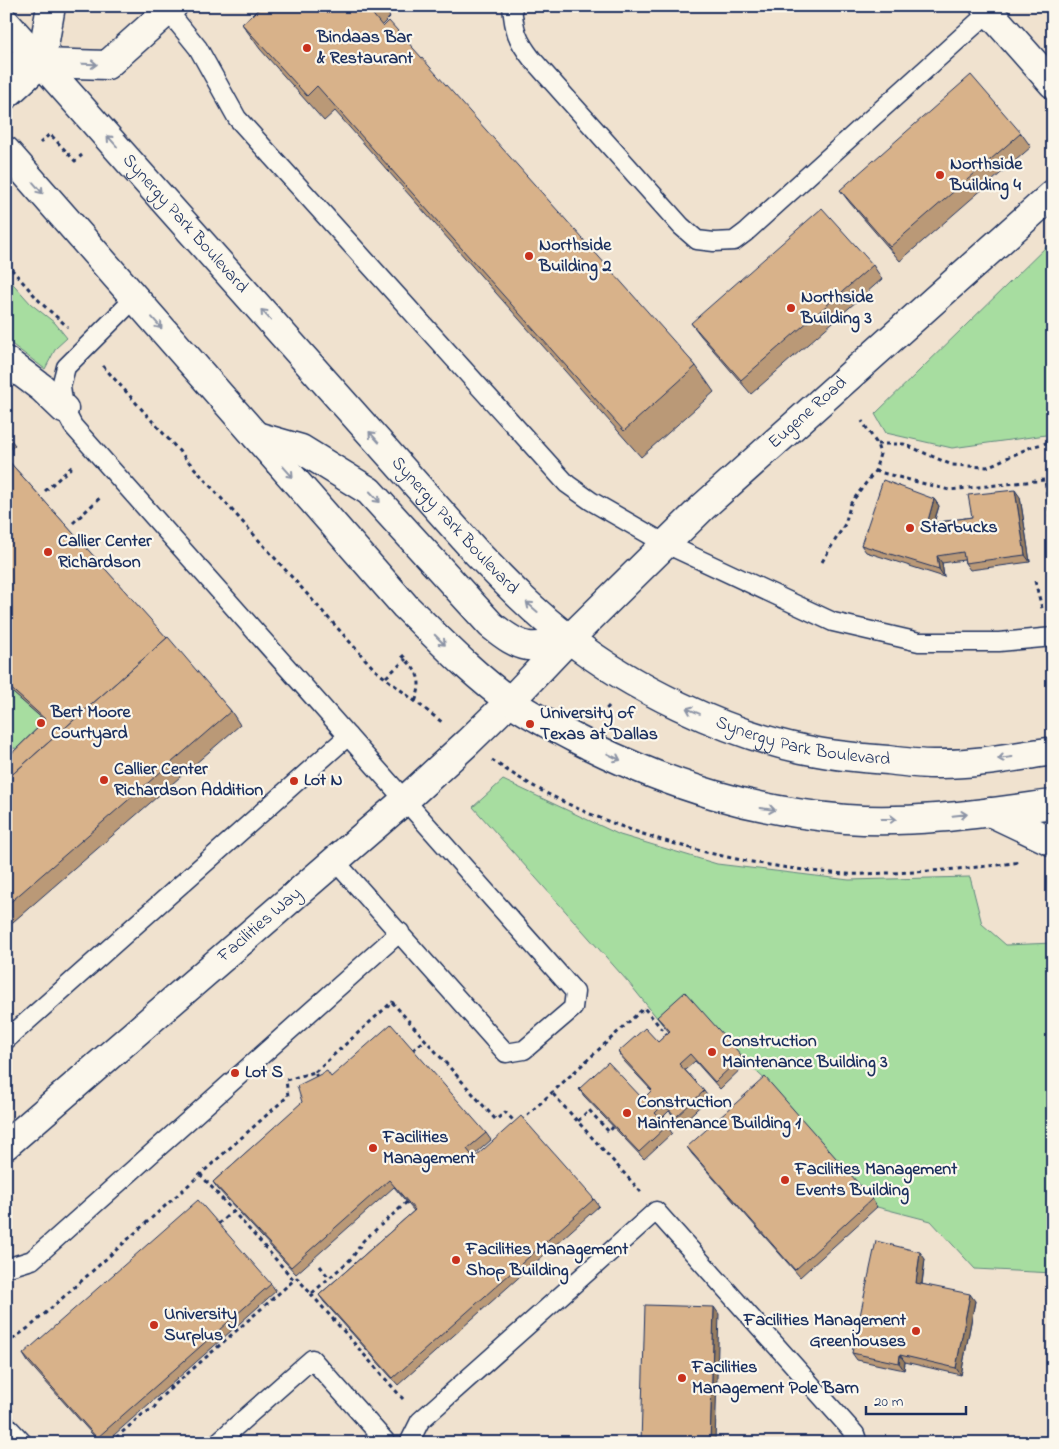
<svg xmlns="http://www.w3.org/2000/svg" width="1059" height="1449" font-family="'Indie Flower',sans-serif">
<style>
.built{fill:#f0e2cf}
.green{fill:#a7dda0;stroke:#61867f}
.lines{fill:none;stroke-linecap:round;stroke-linejoin:round}
.lane-casing{stroke:#1b2f5e;stroke-width:21}
.street-casing{stroke:#1b2f5e;stroke-width:31}
.secondary-casing{stroke:#1b2f5e;stroke-width:31}
.path{stroke:#1b2f5e;stroke-width:3;stroke-dasharray:4 4;stroke-linecap:butt}
.lane{stroke:#fbf7ec;stroke-width:18}
.street{stroke:#fbf7ec;stroke-width:28}
.secondary{stroke:#fbf7ec;stroke-width:28}
.wall{fill:#ba9977;stroke:#1b2f5e}
.shaded-wall{fill:#977d61;stroke:#1b2f5e}
.building{fill:#d8b28a;stroke:#1b2f5e}
.oneway{stroke:#8b93a5}
.poi-dot{fill:#c8321e;stroke:#fbf7ec;stroke-width:2}
.labels{text-anchor:middle;dominant-baseline:central;stroke-width:4.5;stroke-linejoin:round;paint-order:stroke}
.poi-label{font-size:18px;font-weight:bold;fill:#1b2f5e;stroke:#fbf7ec;text-anchor:start}
.street-label{font-size:18px;fill:#1b2f5e;stroke:#fbf7ec}
</style>
<rect width="100%" height="100%" fill="#fbf7ec"/>
<filter id="ink" filterUnits="userSpaceOnUse"><feTurbulence type="fractalNoise" baseFrequency=".02" numOctaves="2"/><feDisplacementMap in="SourceGraphic" scale="10" xChannelSelector="R" yChannelSelector="G"/><feConvolveMatrix kernelMatrix="1 2 1 2 8 2 1 2 1" color-interpolation-filters="sRGB"/></filter>
<g filter="url(#ink)">
<!-- built -->
<rect class="built" x="6" y="6" width="1047" height="1437"/>
<!-- green -->
<g class="green">
<polygon points="1053,240 1053,434 952,448 886,433 875,414"/>
<polygon points="6,276 31,304 55,323 67,338 56,348 45,369 6,340"/>
<polygon points="6,658 72,731 53,749 6,748"/>
<polygon points="503,780 620,835 717,864 849,880 970,877 982,924 1006,945 1053,943 1053,1273 975,1269 931,1221 877,1207 770,1084 747,1063 662,1024 629,983 473,807"/>
</g>
<g class="lines">
<!-- lane casing -->
<g class="lane-casing">
<g id="lane">
<polyline points="164,6 198,48 237,118 567,484 591,501 664,543 833,622 919,642 999,642 1053,637"/>
<path d="M512,6c2,24 5,34 20,53l149,167 16,14 17,2 20,-1 12,-9 243,-220"/>
<polyline points="135,298 66,367 61,386 64,409 73,426 575,992 573,1008 524,1050 506,1053 335,861"/>
<polyline points="6,1040 348,736"/>
<polyline points="6,1268 32,1260 400,932"/>
<polyline points="6,1425 23,1443"/>
<polyline points="217,1443 312,1359 387,1443"/>
<polyline points="409,1443 420,1421 656,1211 855,1434 858,1443"/>
</g>
</g>
<!-- street casing -->
<g class="street-casing">
<g id="street">
<polyline points="984,6 1053,84"/>
<polyline points="41,63 107,65 173,6"/>
<polyline points="6,95 41,63 51,6"/>
<polyline points="6,361 42,388 64,409"/>
<path id="s1" d="M569,639l134,-132 350,-313"/>
<path id="s2" d="M6,1145l399,-345 63,-58 42,-41"/>
</g>
</g>
<!-- secondary casing -->
<g class="secondary-casing">
<g id="secondary">
<path id="s3" d="M6,23l471,530c29,30 58,60 91,85 62,49 157,95 234,111 28,6 57,9 86,11 15,2 30,4 45,4 40,1 80,-7 120,-13"/>
<polyline points="6,66 41,63"/>
<path d="M6,151l399,455c34,33 67,68 106,96 25,17 52,30 79,44 84,41 163,65 256,73 69,5 139,-6 207,-15"/>
<path d="M256,436l45,13 68,42 122,134c31,25 40,26 78,14"/>
<polyline points="510,701 568,640"/>
<polyline points="990,812 1053,842"/>
</g>
</g>
<!-- path -->
<g class="path">
<polyline points="40,143 50,134 75,161 82,155"/>
<polyline points="6,263 42,304 68,327"/>
<polyline points="103,366 375,670 443,723"/>
<polyline points="877,444 904,444 952,465 987,467 1031,447 1046,443 1053,446"/>
<polyline points="875,471 949,490 1045,480 1053,536"/>
<polyline points="45,491 74,465"/>
<polyline points="73,523 102,496"/>
<polyline points="822,562 845,524 851,503 875,471 880,454 877,444 862,421"/>
<polyline points="1035,581 1043,612"/>
<path d="M402,655c15,17 22,23 13,47"/>
<polyline points="1051,662 1053,709"/>
<polyline points="386,677 406,659"/>
<polyline points="601,715 610,705"/>
<path d="M492,760c98,69 233,105 352,114 16,1 33,-1 49,-1 43,-2 85,-5 127,-11"/>
<polyline points="413,1050 425,1040"/>
<polyline points="315,1072 392,1002 496,1120 505,1112 517,1124"/>
<polyline points="553,1094 641,1192"/>
<polyline points="521,1121 644,1008 668,1036"/>
<polyline points="578,1121 589,1110 609,1132 613,1127"/>
<polyline points="200,1174 294,1280 297,1278 311,1294 352,1258 363,1241 407,1202"/>
<polyline points="218,1224 233,1211"/>
<polyline points="320,1266 329,1278"/>
<polyline points="311,1294 403,1399"/>
<polyline points="6,1344 31,1326 288,1096 286,1080 315,1072 317,1078"/>
<polyline points="169,1386 171,1388 294,1280"/>
<polyline points="110,1443 143,1414 154,1408 159,1399 171,1388"/>
</g>
<!-- lane -->
<use href="#lane" class="lane"/>
<!-- street -->
<use href="#street" class="street"/>
<!-- secondary -->
<use href="#secondary" class="secondary"/>
</g>
<!-- wall -->
<g class="wall">
<polygon points="262,6 383,6 390,17 382,25 696,366 714,392 641,457 335,111 324,121 260,49 242,24"/>
<polygon points="1021,133 1031,147 900,261 850,203 840,190"/>
<polygon points="873,265 882,279 751,394 701,336 691,323"/>
<polygon points="6,434 15,445 6,453"/>
<polygon points="6,458 231,711 240,725 6,928 6,759 45,721 6,687"/>
<polygon points="1020,497 1030,562 970,570 965,563 964,560 942,563 944,577 866,552 861,545 934,499 939,506 934,523 972,517"/>
<polygon points="657,1017 742,1056 747,1063 720,1089 695,1061 685,1070 704,1091 709,1098 681,1124 669,1111 661,1119 667,1126 672,1133 644,1159 584,1096 579,1089 643,1099 652,1091 623,1060 618,1052 658,1042 669,1032"/>
<polygon points="331,1077 486,1133 491,1140 473,1156 474,1158 594,1199 599,1206 398,1385 324,1302 319,1295 414,1211 394,1187 296,1274 218,1189 213,1182"/>
<polygon points="687,1147 872,1199 877,1207 800,1277 692,1154"/>
<polygon points="925,1259 922,1284 975,1301 961,1375 905,1362 904,1370 857,1360 852,1353"/>
<polygon points="271,1284 276,1291 105,1443 100,1443 28,1362 23,1354"/>
</g>
<!-- shaded-wall -->
<g class="shaded-wall">
<polygon points="1015,490 1020,497 1030,562 1025,555"/>
<polygon points="934,499 939,506 931,531 927,524"/>
<polygon points="937,556 942,563 944,577 939,569"/>
<polygon points="920,1252 925,1259 921,1290 916,1283"/>
<polygon points="970,1294 975,1301 961,1375 956,1368"/>
<polygon points="714,1307 719,1314 715,1443 710,1443"/>
<polygon points="900,1355 905,1362 904,1370 899,1363"/>
</g>
<!-- building -->
<g class="building">
<polygon points="262,6 366,6 383,27 389,21 696,366 624,431 317,86 307,96 242,24"/>
<polygon points="971,75 1021,133 890,247 840,190"/>
<polygon points="822,208 873,265 741,380 691,323"/>
<polygon points="6,434 10,438 6,442"/>
<polygon points="6,458 167,638 6,780 6,759 46,720 6,684"/>
<polygon points="883,480 934,499 927,524 972,517 968,495 1015,490 1025,555 965,563 963,552 937,556 939,569 861,545"/>
<polygon points="168,637 231,711 6,906 6,780"/>
<polygon points="685,992 742,1056 715,1082 690,1054 679,1064 704,1091 676,1117 664,1104 655,1113 667,1126 639,1152 579,1089 608,1062 643,1099 652,1090 618,1052 645,1028 658,1042 670,1031 657,1017"/>
<polygon points="391,1024 486,1133 467,1149 474,1158 521,1116 594,1199 393,1378 319,1295 415,1210 389,1180 291,1267 213,1182 302,1102 297,1086 327,1071 331,1077"/>
<polygon points="765,1077 872,1199 795,1270 687,1147"/>
<polygon points="198,1200 271,1284 97,1438 23,1354"/>
<polygon points="876,1241 920,1252 916,1283 970,1294 956,1368 900,1355 899,1363 852,1353"/>
<polygon points="645,1305 714,1307 710,1443 641,1443"/>
</g>
<!-- one-way arrows -->
<defs><path id="oneway-shaft" d="M-6 0H5M1.5-3L5.5 0L1.5 3" fill="none" stroke-width="1.6" stroke-linecap="round" stroke-linejoin="round" transform="scale(1.25)"/></defs>
<g class="oneway">
<use href="#oneway-shaft" transform="translate(90 64) rotate(2)"/>
<use href="#oneway-shaft" transform="translate(112 141) rotate(-132)"/>
<use href="#oneway-shaft" transform="translate(38 188) rotate(49)"/>
<use href="#oneway-shaft" transform="translate(266 315) rotate(-132)"/>
<use href="#oneway-shaft" transform="translate(157 323) rotate(49)"/>
<use href="#oneway-shaft" transform="translate(374 437) rotate(-132)"/>
<use href="#oneway-shaft" transform="translate(288 472) rotate(48)"/>
<use href="#oneway-shaft" transform="translate(375 497) rotate(47)"/>
<use href="#oneway-shaft" transform="translate(532 607) rotate(-139)"/>
<use href="#oneway-shaft" transform="translate(440 640) rotate(45)"/>
<use href="#oneway-shaft" transform="translate(693 711) rotate(-157)"/>
<use href="#oneway-shaft" transform="translate(614 757) rotate(26)"/>
<use href="#oneway-shaft" transform="translate(1005 758) rotate(172)"/>
<use href="#oneway-shaft" transform="translate(768 809) rotate(8)"/>
<use href="#oneway-shaft" transform="translate(960 815) rotate(-6)"/>
<use href="#oneway-shaft" transform="translate(889 819)"/>
</g>
</g>
<!-- markers -->
<g class="poi-dot">
<circle cx="307" cy="48" r="5"/>
<circle cx="940" cy="175" r="5"/>
<circle cx="529" cy="256" r="5"/>
<circle cx="791" cy="308" r="5"/>
<circle cx="910" cy="528" r="5"/>
<circle cx="48" cy="552" r="5"/>
<circle cx="41" cy="723" r="5"/>
<circle cx="530" cy="724" r="5"/>
<circle cx="104" cy="780" r="5"/>
<circle cx="294" cy="781" r="5"/>
<circle cx="712" cy="1052" r="5"/>
<circle cx="235" cy="1073" r="5"/>
<circle cx="627" cy="1113" r="5"/>
<circle cx="373" cy="1148" r="5"/>
<circle cx="785" cy="1180" r="5"/>
<circle cx="456" cy="1260" r="5"/>
<circle cx="154" cy="1325" r="5"/>
<circle cx="916" cy="1331" r="5"/>
<circle cx="682" cy="1378" r="5"/>
</g>
<g class="labels">
<!-- poi labels -->
<g class="poi-label">
<text x="317" y="38">Bindaas Bar<tspan x="317" dy="21">&amp; Restaurant</tspan></text>
<text x="950" y="165">Northside<tspan x="950" dy="21">Building 4</tspan></text>
<text x="539" y="246">Northside<tspan x="539" dy="21">Building 2</tspan></text>
<text x="801" y="298">Northside<tspan x="801" dy="21">Building 3</tspan></text>
<text x="920" y="528">Starbucks</text>
<text x="58" y="542">Callier Center<tspan x="58" dy="21">Richardson</tspan></text>
<text x="51" y="713">Bert Moore<tspan x="51" dy="21">Courtyard</tspan></text>
<text x="540" y="714">University of<tspan x="540" dy="21">Texas at Dallas</tspan></text>
<text x="114" y="770">Callier Center<tspan x="114" dy="21">Richardson Addition</tspan></text>
<text x="304" y="781">Lot N</text>
<text x="722" y="1042">Construction<tspan x="722" dy="21">Maintenance Building 3</tspan></text>
<text x="245" y="1073">Lot S</text>
<text x="637" y="1103">Construction<tspan x="637" dy="21">Maintenance Building 1</tspan></text>
<text x="383" y="1138">Facilities<tspan x="383" dy="21">Management</tspan></text>
<text x="795" y="1170">Facilities Management<tspan x="795" dy="21">Events Building</tspan></text>
<text x="466" y="1250">Facilities Management<tspan x="466" dy="21">Shop Building</tspan></text>
<text x="164" y="1315">University<tspan x="164" dy="21">Surplus</tspan></text>
<text x="906" y="1321" text-anchor="end">Facilities Management<tspan x="906" dy="21">Greenhouses</tspan></text>
<text x="692" y="1368">Facilities<tspan x="692" dy="21">Management Pole Barn</tspan></text>
</g>
<!-- street labels -->
<g class="street-label">
<text stroke="none"><textPath href="#s3" startOffset="269">Synergy Park Boulevard</textPath></text>
<text stroke="none"><textPath href="#s1" startOffset="329">Eugene Road</textPath></text>
<text stroke="none"><textPath href="#s3" startOffset="674">Synergy Park Boulevard</textPath></text>
<text stroke="none"><textPath href="#s3" startOffset="1094">Synergy Park Boulevard</textPath></text>
<text stroke="none"><textPath href="#s2" startOffset="336">Facilities Way</textPath></text>
</g>
</g>
<!-- margin -->
<rect width="1059" height="1449" fill="none" stroke="#fbf7ec" stroke-width="25"/>
<rect x="12" y="12" width="1034" height="1424" fill="none" stroke="#1b2f5e" stroke-width="2" filter="url(#ink)"/>
<!-- scale -->
<path d="M866 1406v8h100v-8" fill="none" stroke="#1b2f5e" stroke-width="2.5"/>
<text x="874" y="1406" font-size="15" fill="#1b2f5e" stroke="#fbf7ec" stroke-width="4" paint-order="stroke">20 m</text>
</svg>
